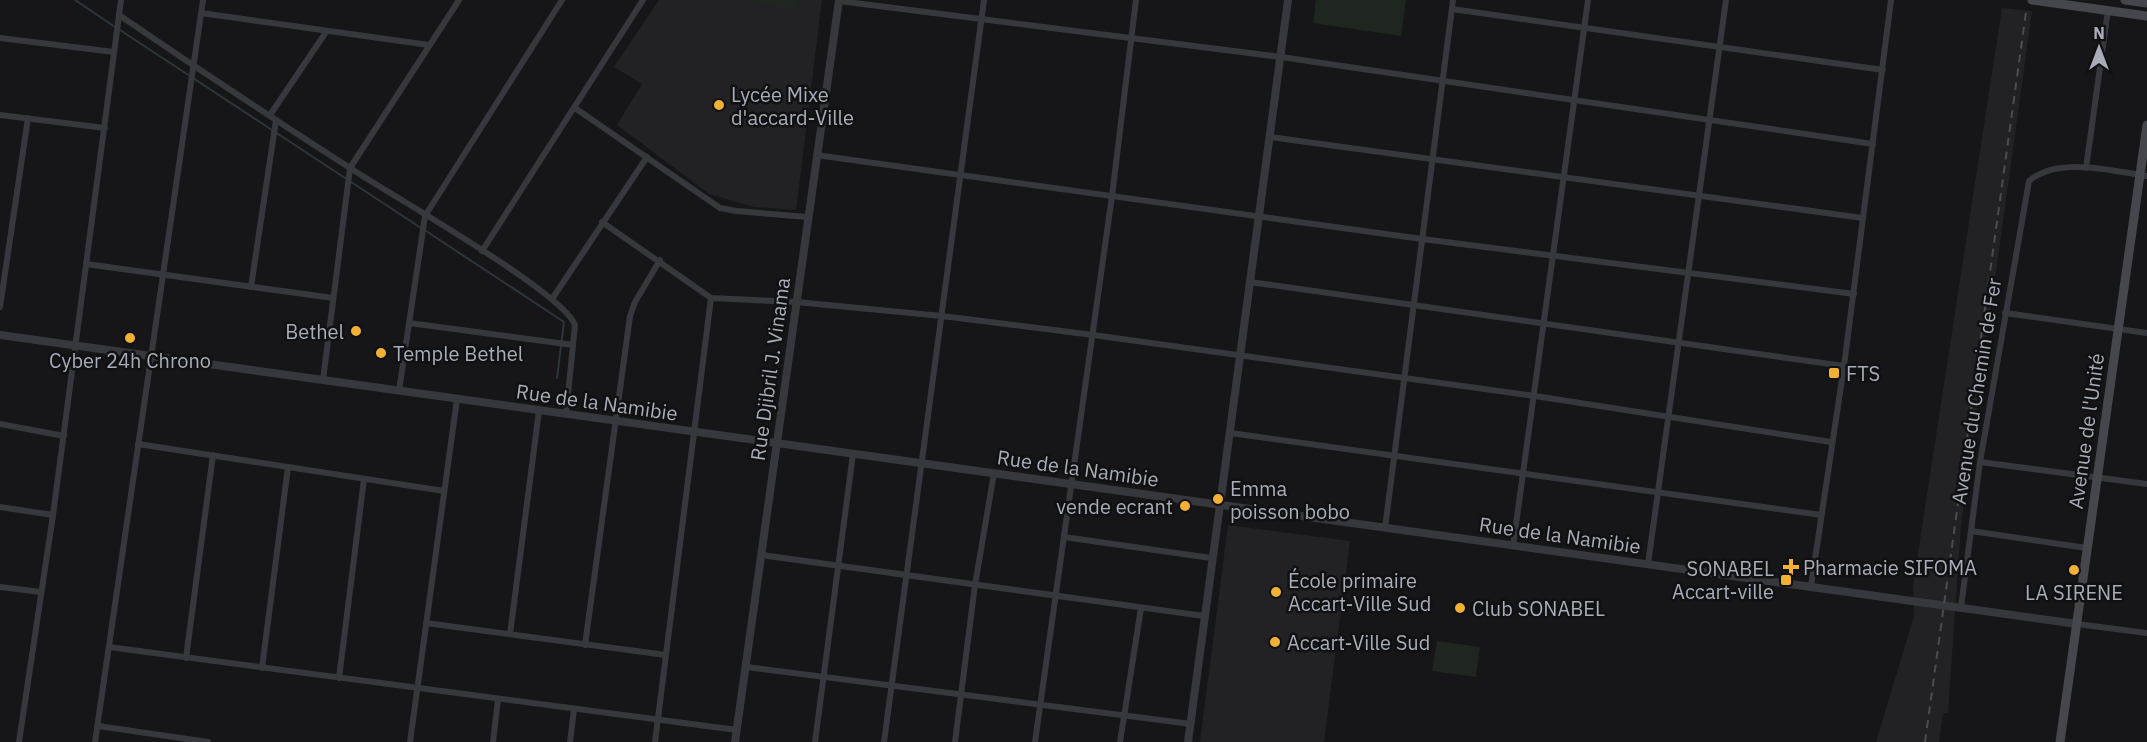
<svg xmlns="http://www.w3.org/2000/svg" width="2147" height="742" font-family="'IBM Plex Sans',sans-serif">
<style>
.built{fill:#222225}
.green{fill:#1e261f}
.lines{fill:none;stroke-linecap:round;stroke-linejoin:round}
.stream{stroke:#2c353c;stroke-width:2}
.minor{stroke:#37383d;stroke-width:6}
.tertiary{stroke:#37383d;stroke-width:8}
.secondary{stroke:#45474d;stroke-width:9}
.rail{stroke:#4a4c52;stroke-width:2;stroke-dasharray:8 6;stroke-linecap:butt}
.poi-dot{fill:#f2b134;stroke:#111113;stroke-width:2}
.labels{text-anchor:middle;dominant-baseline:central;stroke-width:5;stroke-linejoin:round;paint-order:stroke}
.poi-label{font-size:20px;fill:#a8adb8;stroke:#111113;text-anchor:start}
.street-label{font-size:20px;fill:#a8adb8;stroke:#111113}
</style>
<rect width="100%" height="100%" fill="#161618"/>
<!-- built -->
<g class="built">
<polygon points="659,0 822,0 796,210 754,207 709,194 617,125 642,84 614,67"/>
<polygon points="2002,8 2032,11 1961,525 1948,713 1943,713 1939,742 1876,742 1914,616 1913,585"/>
<polygon points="1228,525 1350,541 1324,742 1200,742"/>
</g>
<!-- green -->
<g class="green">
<polygon points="742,0 799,0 797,10"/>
<polygon points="1316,0 1406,0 1401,36 1313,23"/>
<polygon points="1437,641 1480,647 1476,677 1432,671"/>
</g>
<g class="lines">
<!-- stream -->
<g class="stream">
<polyline points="75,0 115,27"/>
<polyline points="120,30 421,228"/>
<polyline points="426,231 564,322 557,378"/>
</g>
<!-- minor -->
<g class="minor">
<polyline points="839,1 1281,57 1873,144"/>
<polyline points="1452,9 1883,70"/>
<polyline points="201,13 429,45"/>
<path d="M119,15c76,52 153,103 231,153 39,26 213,124 225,157l-9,89"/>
<polyline points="0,38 114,52"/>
<polyline points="575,108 720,208 736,211 808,217"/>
<polyline points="0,115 105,128"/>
<polyline points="270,115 326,32"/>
<polyline points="1270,137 1863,218"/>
<polyline points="816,155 1422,239 1854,294"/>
<polyline points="2086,168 2108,10"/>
<polyline points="602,222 711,298 796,302 942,316 1093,335 1535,396 1831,442"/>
<polyline points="482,251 643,0"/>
<polyline points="86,264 333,298"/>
<polyline points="1250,282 1844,366"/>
<polyline points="251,287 276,120"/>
<polyline points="552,299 647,157"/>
<polyline points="0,307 28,118"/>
<polyline points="2005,313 2147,333"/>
<polyline points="409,323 573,345"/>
<polyline points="323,380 350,168 459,0"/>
<polyline points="399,391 425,216 562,0"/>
<polyline points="0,424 64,436"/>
<polyline points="1230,433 1821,515"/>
<polyline points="138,444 444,491"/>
<polyline points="1980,462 2147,484"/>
<polyline points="0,507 53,515"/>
<polyline points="1385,528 1453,0"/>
<polyline points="1971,531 2087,548"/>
<polyline points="1064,537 1211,558"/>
<polyline points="1513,546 1588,0"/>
<polyline points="761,555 1204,616"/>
<polyline points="1648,564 1726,0"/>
<polyline points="1811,586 1844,366 1891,0"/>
<polyline points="0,587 41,592"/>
<path d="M1961,607l19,-145 49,-281c29,-25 83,-10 118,-5"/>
<polyline points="426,623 666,655"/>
<polyline points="2077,624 2147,633"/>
<polyline points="510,634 539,411"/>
<polyline points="585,645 630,316 635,302 660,260"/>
<polyline points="109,647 737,730"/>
<polyline points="186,658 213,455"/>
<polyline points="747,667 1191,724"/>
<polyline points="262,668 288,467"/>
<polyline points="339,678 364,479"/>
<polyline points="98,726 208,742"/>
<polyline points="19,742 53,515 121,0"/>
<polyline points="95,742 203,0"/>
<polyline points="410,742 457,399"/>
<polyline points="493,742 498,699"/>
<polyline points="570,742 574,709"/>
<polyline points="655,742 711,298"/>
<polyline points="815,742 853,454"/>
<polyline points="884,742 984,0"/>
<polyline points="955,742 975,585 994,473"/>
<polyline points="1035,742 1112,196 1136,0"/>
<polyline points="1120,742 1141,608"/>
</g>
<!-- tertiary -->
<g class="tertiary">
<polyline points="0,335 2077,624"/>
<polyline points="735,742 839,0"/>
<polyline points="1188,742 1288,0"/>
</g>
<!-- secondary -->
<g class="secondary">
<polyline points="2032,0 2147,16"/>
<polyline points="2125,0 2147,3"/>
<polyline points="2060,742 2147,125"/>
</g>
<!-- rail -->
<polyline class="rail" points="1925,742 2026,12"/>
</g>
<!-- markers -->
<g class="poi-dot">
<circle cx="719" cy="105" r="6"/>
<circle cx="356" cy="331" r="6"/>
<circle cx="130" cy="338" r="6"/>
<circle cx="381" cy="353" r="6"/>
<rect x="1828" y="367" width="12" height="12" rx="3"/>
<circle cx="1218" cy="499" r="6"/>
<circle cx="1185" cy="506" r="6"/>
<path d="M1788 558h6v6h6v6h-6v6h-6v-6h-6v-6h6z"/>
<circle cx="2074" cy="570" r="6"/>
<rect x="1780" y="574" width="12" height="12" rx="3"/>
<circle cx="1276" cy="592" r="6"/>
<circle cx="1460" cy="608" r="6"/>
<circle cx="1275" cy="642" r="6"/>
</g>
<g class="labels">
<!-- poi labels -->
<g class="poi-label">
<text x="731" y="94">Lycée Mixe<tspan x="731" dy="23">d'accard-Ville</tspan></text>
<text x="344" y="331" text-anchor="end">Bethel</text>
<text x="393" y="353">Temple Bethel</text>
<text x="130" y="360" text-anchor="middle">Cyber 24h Chrono</text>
<text x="1846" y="373">FTS</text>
<text x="1230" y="488">Emma<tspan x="1230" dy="23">poisson bobo</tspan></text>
<text x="1173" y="506" text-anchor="end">vende ecrant</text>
<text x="1803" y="567">Pharmacie SIFOMA</text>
<text x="1774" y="568" text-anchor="end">SONABEL<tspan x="1774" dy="23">Accart-ville</tspan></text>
<text x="1288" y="580">École primaire<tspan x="1288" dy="23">Accart-Ville Sud</tspan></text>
<text x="2074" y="592" text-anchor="middle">LA SIRENE</text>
<text x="1472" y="608">Club SONABEL</text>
<text x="1287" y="642">Accart-Ville Sud</text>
</g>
<!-- street labels -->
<g class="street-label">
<text transform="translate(770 369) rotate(-82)">Rue Djibril J. Vinama</text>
<text transform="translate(1976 391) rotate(-81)">Avenue du Chemin de Fer</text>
<text transform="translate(597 402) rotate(8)">Rue de la Namibie</text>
<text transform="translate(2086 431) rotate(-82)">Avenue de l'Unité</text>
<text transform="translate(1078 468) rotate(8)">Rue de la Namibie</text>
<text transform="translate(1560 535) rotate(8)">Rue de la Namibie</text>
</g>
</g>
<!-- north arrow -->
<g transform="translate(2099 48)" stroke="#111113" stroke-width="4.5" paint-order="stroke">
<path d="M0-4.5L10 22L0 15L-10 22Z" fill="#a8adb8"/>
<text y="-9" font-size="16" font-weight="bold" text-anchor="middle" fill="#a8adb8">N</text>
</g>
</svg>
